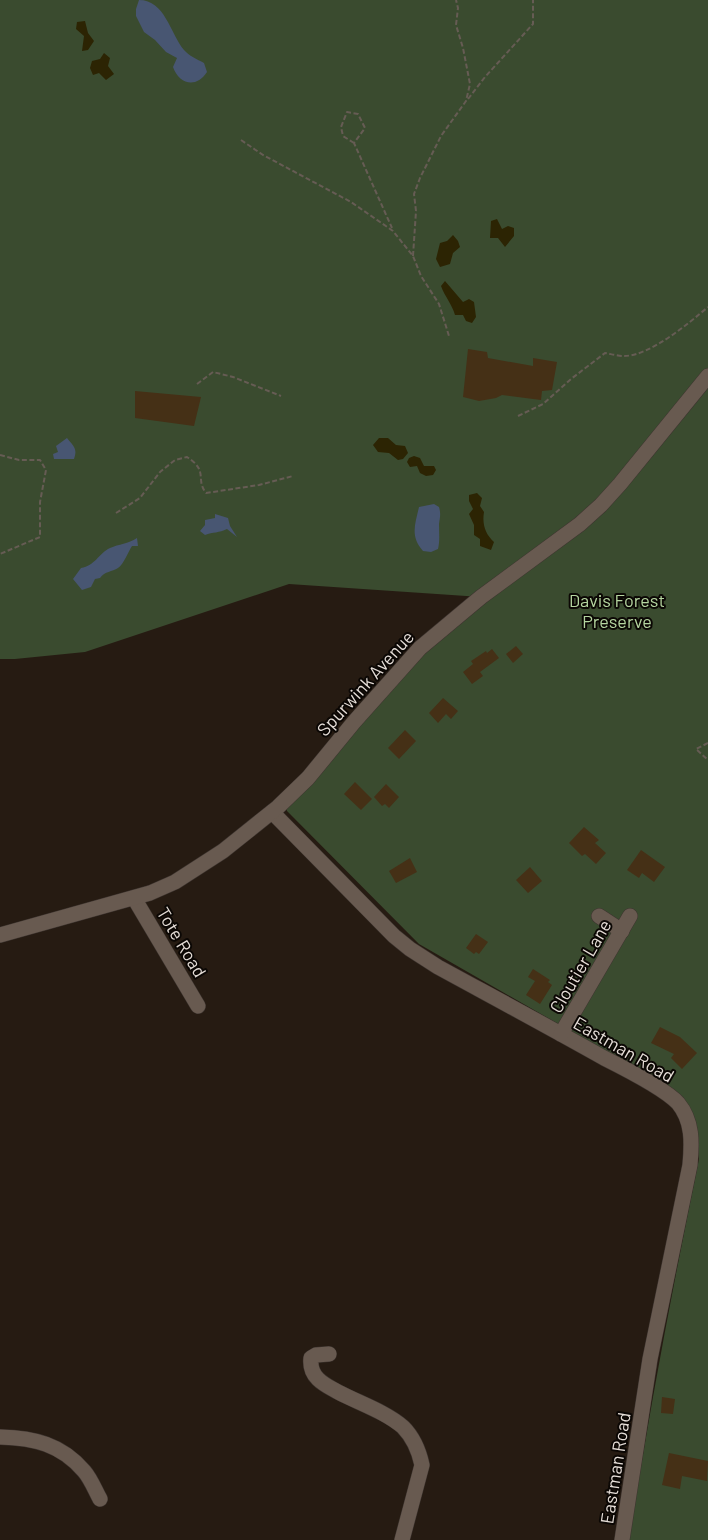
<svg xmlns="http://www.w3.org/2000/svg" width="708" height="1540" font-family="Barlow,sans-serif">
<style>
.green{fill:#3a4b2f}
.sand{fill:#2c2403}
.water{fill:#485672}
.building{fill:#453016}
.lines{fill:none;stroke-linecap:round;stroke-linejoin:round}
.minor-casing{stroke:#3e3530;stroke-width:16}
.path{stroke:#665c54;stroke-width:2;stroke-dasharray:5 2.5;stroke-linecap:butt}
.minor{stroke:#685a50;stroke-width:15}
.labels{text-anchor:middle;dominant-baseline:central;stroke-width:4;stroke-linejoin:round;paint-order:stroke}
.park-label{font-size:18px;fill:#b5d5a0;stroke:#0b0704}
.street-label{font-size:18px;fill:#e6ded8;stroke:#0b0704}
</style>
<rect width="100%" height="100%" fill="#261b12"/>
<!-- green -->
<path class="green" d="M0,0h708v1540h-79c20,-128 44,-255 70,-381l-3,-23 -3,-14 -119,-89 -155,-89 -132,-133 -1,-4 117,-133 78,-77 -192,-13 -204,68 -70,7h-15z"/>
<!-- sand -->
<g class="sand">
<polygon points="85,21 88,33 94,41 88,50 82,51 84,36 76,29 77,22"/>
<polygon points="104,53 110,58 108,66 114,74 106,80 99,73 93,75 90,68 92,61 100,59"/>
<polygon points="497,219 502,229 508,226 514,228 514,236 505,247 498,238 490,238 491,221"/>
<polygon points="453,235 458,241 460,247 453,253 450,264 440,267 436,259 440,243 447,241"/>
<path d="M445,281l18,21 6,-3 5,3 2,15 -4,6 -6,-2 -3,-6h-8c-3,-11 -10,-18 -14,-29z"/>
<polygon points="379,438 388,438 396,445 405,446 408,453 403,459 398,460 389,453 378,452 373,445"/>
<polygon points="414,456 420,458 424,466 434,466 436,470 433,475 426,476 420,473 417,466 410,467 407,462 409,458"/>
<path d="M477,493l5,5 -2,8 4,6c-2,12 1,22 10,30l-3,8 -11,-4v-7l-6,-4v-10l-5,-11 4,-5 -4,-8v-6z"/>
</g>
<!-- water -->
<g class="water">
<path d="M139,0c26,0 31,33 45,50 5,6 13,9 20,13l3,9c-11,17 -28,12 -34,-5l4,-9 -11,-6 -11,-12 -11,-8 -8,-16v-7z"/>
<path d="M67,438c6,8 11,10 7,21h-20l-1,-5 5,-2 -2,-6z"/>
<path d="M434,504l5,3c2,7 1,10 0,17 0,9 1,17 -1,25l-7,3 -8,-1c-13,-15 -8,-26 -4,-44z"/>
<path d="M215,514l13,4 2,8 7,11 -10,-8c-8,4 -14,3 -22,6l-5,-4 5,-6v-5l10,-2z"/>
<path d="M137,538l1,8h-6c-4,6 -8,18 -14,22 -6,4 -13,3 -18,10l-5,1 -4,8 -9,3 -9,-11 8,-11c14,-2 18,-15 29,-20 9,-4 18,-4 27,-10z"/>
</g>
<!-- building -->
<g class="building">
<polygon points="468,349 487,352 488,358 533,366 533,358 557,362 552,390 542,391 541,400 502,395 496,398 479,401 463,397"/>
<polygon points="135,391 201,397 194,426 135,418"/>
<polygon points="516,646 523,654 513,663 506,654"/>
<polygon points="492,649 499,658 480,672 483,676 472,684 463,672 473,664 471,661 486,651 487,653"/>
<polygon points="443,698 458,711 451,719 446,714 438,723 429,713"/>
<polygon points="405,730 416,741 399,759 388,748"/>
<polygon points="355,782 372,799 361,810 344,794"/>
<polygon points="386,784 399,797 389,808 385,804 382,806 374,797"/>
<polygon points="584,827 599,840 595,843 606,853 596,864 585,854 582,856 569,843"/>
<polygon points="641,850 665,867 654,882 642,873 639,878 627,870"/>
<polygon points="410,858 417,872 396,883 389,871"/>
<polygon points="530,867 542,881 528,893 516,880"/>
<polygon points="476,934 488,942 479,954 476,952 474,954 466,948"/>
<polygon points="533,969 550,980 548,982 552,985 540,1004 526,995 535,981 528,977"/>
<polygon points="660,1027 680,1037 697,1053 682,1069 671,1058 674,1054 651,1043"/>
<polygon points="662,1397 675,1399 673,1414 661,1413"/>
<polygon points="669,1453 708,1461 707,1481 682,1476 680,1489 662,1485"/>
</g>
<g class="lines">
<!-- minor casing -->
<g class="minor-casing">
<g id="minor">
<path d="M272,812l122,124 16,13 28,18c55,30 111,60 166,91 20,10 60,30 74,45 15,18 14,40 12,62l-40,194 -28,181"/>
<polyline points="134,898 198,1006"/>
<polyline points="599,916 622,931"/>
<polyline points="0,935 150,893 175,882 223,851 278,807 308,778 354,722 420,648 481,597 580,524 601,505 620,484 708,376"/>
<polyline points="561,1034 630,916"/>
<path d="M329,1354l-13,1 -5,3c-1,9 1,15 7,21 6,6 13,9 20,13 21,11 48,20 65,35 11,11 16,24 19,38l-20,75"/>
<path d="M0,1437c34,1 61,7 84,34 7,8 11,19 16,28"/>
</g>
</g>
<!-- path -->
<g class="path">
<polyline points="468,99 485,77 533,24 533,0"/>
<polyline points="241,140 263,155 351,202 393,231 413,256 421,276 439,304 449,336"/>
<polyline points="354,143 343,136 341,127 347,112 358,114 365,128 354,143 392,228"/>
<polyline points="413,256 416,211 414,194 420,178 441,136 466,101 470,84 463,48 456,25 458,8 456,0"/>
<polyline points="197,384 213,372 233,377 281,396"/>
<path d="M518,416l25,-12 28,-25 34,-26c6,1 13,3 19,3 26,0 65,-33 84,-49"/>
<polyline points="0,455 19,460 40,460 46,470 40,502 40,537 0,554"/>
<path d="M116,513l24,-15 20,-26 15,-12 12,-3c22,14 8,22 19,36l53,-8 34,-9"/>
<polyline points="708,743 696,749 708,760"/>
</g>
<!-- minor -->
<use href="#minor" class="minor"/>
</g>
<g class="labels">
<!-- park labels -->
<g class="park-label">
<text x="617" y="600">Davis Forest<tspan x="617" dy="21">Preserve</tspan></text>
</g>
<!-- street labels -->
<g class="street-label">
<text transform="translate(365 683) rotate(-48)">Spurwink Avenue</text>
<text transform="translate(182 942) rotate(59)">Tote Road</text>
<text transform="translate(580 966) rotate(-60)">Cloutier Lane</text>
<text transform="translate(624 1049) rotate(30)">Eastman Road</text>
<text transform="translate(615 1468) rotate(-81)">Eastman Road</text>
</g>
</g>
</svg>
